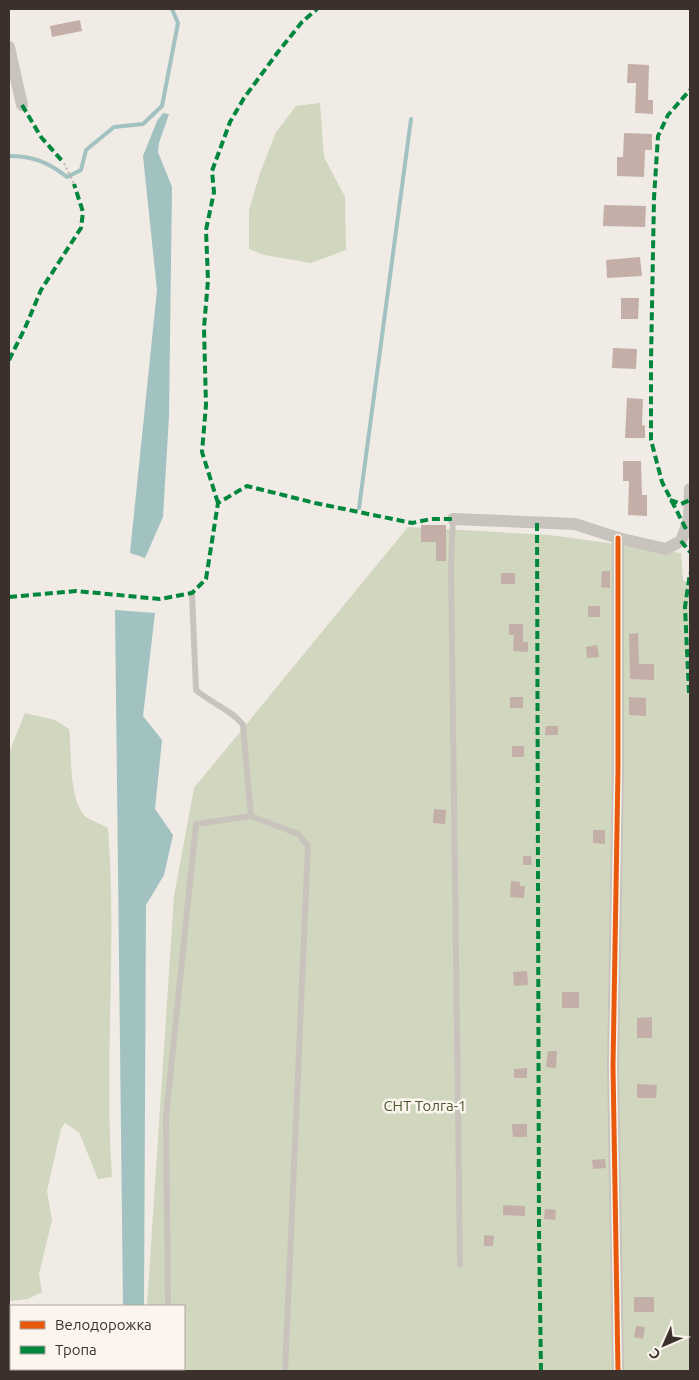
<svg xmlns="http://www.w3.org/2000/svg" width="699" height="1380" font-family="Ubuntu,sans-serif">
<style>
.green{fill:#d1d6bf}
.water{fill:#a1c2c1}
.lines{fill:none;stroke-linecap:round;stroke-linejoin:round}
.stream{stroke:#a1c2c1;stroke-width:4}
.building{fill:#c3afa7}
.path{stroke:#c2bbb6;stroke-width:2;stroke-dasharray:2.5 2.5;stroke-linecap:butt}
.lane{stroke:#c9c3be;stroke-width:6}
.street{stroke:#c9c3be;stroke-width:12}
.quiet{stroke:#00873e;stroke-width:4;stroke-dasharray:8 4;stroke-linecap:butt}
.cycleway-casing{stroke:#fbf5ee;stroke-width:8}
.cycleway{stroke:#e8590c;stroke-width:5}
.labels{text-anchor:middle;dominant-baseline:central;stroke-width:5;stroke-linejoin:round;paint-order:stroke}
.park-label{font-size:15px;fill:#4a5a2e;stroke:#fbf5ee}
</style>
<rect width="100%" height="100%" fill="#f0ebe5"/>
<!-- green -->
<g class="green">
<polygon points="320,103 324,157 345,197 346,250 311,263 264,255 249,249 249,210 260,173 276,132 296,106"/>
<polygon points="408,527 550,535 681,553 683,580 690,585 690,1371 143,1371 143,1369 184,1369 184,1306 147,1306 174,896 194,788"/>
<path d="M25,713l30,7 14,9c3,23 -1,71 17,88 6,4 15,7 22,11 9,116 -4,233 4,349l-14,2 -19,-47 -14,-9 -4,6 -14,62 5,29 -13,54 3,18 -14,7 -19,2v-548z"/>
</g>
<!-- water -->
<g class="water">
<polygon points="163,113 169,114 159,143 158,152 172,187 169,416 163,517 145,558 130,553 157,290 143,156 157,121"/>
<polygon points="115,610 155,613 143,716 162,740 155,809 173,835 164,875 146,905 144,1306 123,1306"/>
</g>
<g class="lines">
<!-- stream -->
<g class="stream">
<path d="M9,156c24,0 39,6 58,21l14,-7 5,-20 28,-23 29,-3 19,-18 16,-83 -6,-14"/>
<polyline points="359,508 411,119"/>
</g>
</g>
<!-- building -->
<g class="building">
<polygon points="80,20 82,31 52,37 50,26"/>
<polygon points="628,64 649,65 648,100 653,100 653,114 635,113 636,83 627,83"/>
<polygon points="624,133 652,134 652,150 645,150 644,177 617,176 617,157 623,157"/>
<polygon points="604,205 646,206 645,227 603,226"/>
<polygon points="640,257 642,276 607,278 606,260"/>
<polygon points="621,298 639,298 638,319 621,319"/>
<polygon points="613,348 637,349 636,369 612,368"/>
<polygon points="627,398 643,399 642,425 645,426 645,438 625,438"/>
<polygon points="623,461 641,461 642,495 647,495 647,516 628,515 629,481 623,481"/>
<polygon points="421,525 446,525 446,561 436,561 436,542 421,542"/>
<polygon points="602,571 610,571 610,588 601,587"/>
<rect x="501" y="573" width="14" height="11"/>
<rect x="588" y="606" width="12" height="11"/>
<polygon points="509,624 523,624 523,642 528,642 528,652 513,651 514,635 509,635"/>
<polygon points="638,633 639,664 654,664 654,680 630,679 629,634"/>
<polygon points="597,645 599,657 587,658 586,647"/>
<rect x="510" y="697" width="13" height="11"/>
<polygon points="629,697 646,698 646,716 629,715"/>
<polygon points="546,726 558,726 558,735 545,735"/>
<rect x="512" y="746" width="12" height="11"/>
<polygon points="434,809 446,810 445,824 433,823"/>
<polygon points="593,830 605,830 605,844 593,843"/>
<polygon points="523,856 531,856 532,865 523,865"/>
<polygon points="511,881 520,882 520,886 525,886 524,898 510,897"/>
<polygon points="527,971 528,985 514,986 513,972"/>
<rect x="562" y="992" width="17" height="16"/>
<polygon points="652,1017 652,1038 637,1038 637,1018"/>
<polygon points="548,1051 557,1051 556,1068 546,1067"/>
<polygon points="527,1068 527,1078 514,1078 514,1069"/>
<polygon points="637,1084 657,1085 656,1098 637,1098"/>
<polygon points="512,1124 527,1124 527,1137 513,1137"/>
<polygon points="605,1159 606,1168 593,1169 592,1160"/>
<polygon points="503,1205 525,1206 525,1216 503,1215"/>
<polygon points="545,1209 556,1210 555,1220 544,1219"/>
<polygon points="484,1235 494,1236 493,1246 484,1246"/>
<rect x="634" y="1297" width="20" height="15"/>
<polygon points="636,1326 645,1327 643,1339 634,1337"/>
</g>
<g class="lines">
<!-- path -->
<polyline class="path" points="64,163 74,184"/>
<!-- lane -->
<g class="lane">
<polyline points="453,519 451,568 460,1264"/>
<polyline points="251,816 298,834 308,846 285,1371"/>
<path d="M168,1306l-2,-189 30,-293 55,-8 -8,-91c-10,-14 -32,-22 -47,-35l-4,-97"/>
<polyline points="168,1369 168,1371"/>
</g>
<!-- street -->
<g class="street">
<polyline points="9,47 22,105"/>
<polyline points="453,519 575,524 618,538 666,549 681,541 689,519 690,489"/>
<polyline points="618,1371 613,1066 618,770 618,538"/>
</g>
<!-- quiet -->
<g class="quiet">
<polyline points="22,105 41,137 64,163"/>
<polyline points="9,360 25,328 41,290 81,228 83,212 74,184"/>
<polyline points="670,500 681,504 690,500"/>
<polyline points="218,503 202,452 206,405 204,328 208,280 206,230 214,192 212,171 230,122 244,98 278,52 302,22 317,9"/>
<polyline points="537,523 539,1231 541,1371"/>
<polyline points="686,529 662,482 651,440 651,361 654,198 658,136 668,115 690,90"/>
<polyline points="681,541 690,552"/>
<polyline points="9,597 76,591 160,599 192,593 206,579 218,503 247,486 315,503 412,523 431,519 453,519"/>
<polyline points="689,693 685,607 690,573"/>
</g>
<!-- cycleway casing -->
<g class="cycleway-casing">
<polyline id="cycleway" points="618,1371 613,1066 618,770 618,538"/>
</g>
<!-- cycleway -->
<use href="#cycleway" class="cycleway"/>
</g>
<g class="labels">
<!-- park labels -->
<g class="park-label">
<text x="425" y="1105">СНТ Толга-1</text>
</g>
</g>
<!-- border -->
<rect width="699" height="1380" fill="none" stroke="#3b302b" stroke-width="20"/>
<!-- legend -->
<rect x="10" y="1305" width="175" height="65" fill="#fbf5ee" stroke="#aea6a0"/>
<rect x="20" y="1321" width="25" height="8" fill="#e8590c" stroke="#aea6a0"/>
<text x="55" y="1330" font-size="15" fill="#3b302b">Велодорожка</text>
<rect x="20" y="1346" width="25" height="8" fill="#00873e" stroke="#aea6a0"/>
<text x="55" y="1355" font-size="15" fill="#3b302b">Тропа</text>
<!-- north arrow -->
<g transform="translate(664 1345) rotate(225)" stroke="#fbf5ee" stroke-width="4" paint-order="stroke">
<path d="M0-4L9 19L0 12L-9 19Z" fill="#3b302b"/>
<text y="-8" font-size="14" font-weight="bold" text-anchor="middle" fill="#3b302b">С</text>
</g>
</svg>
